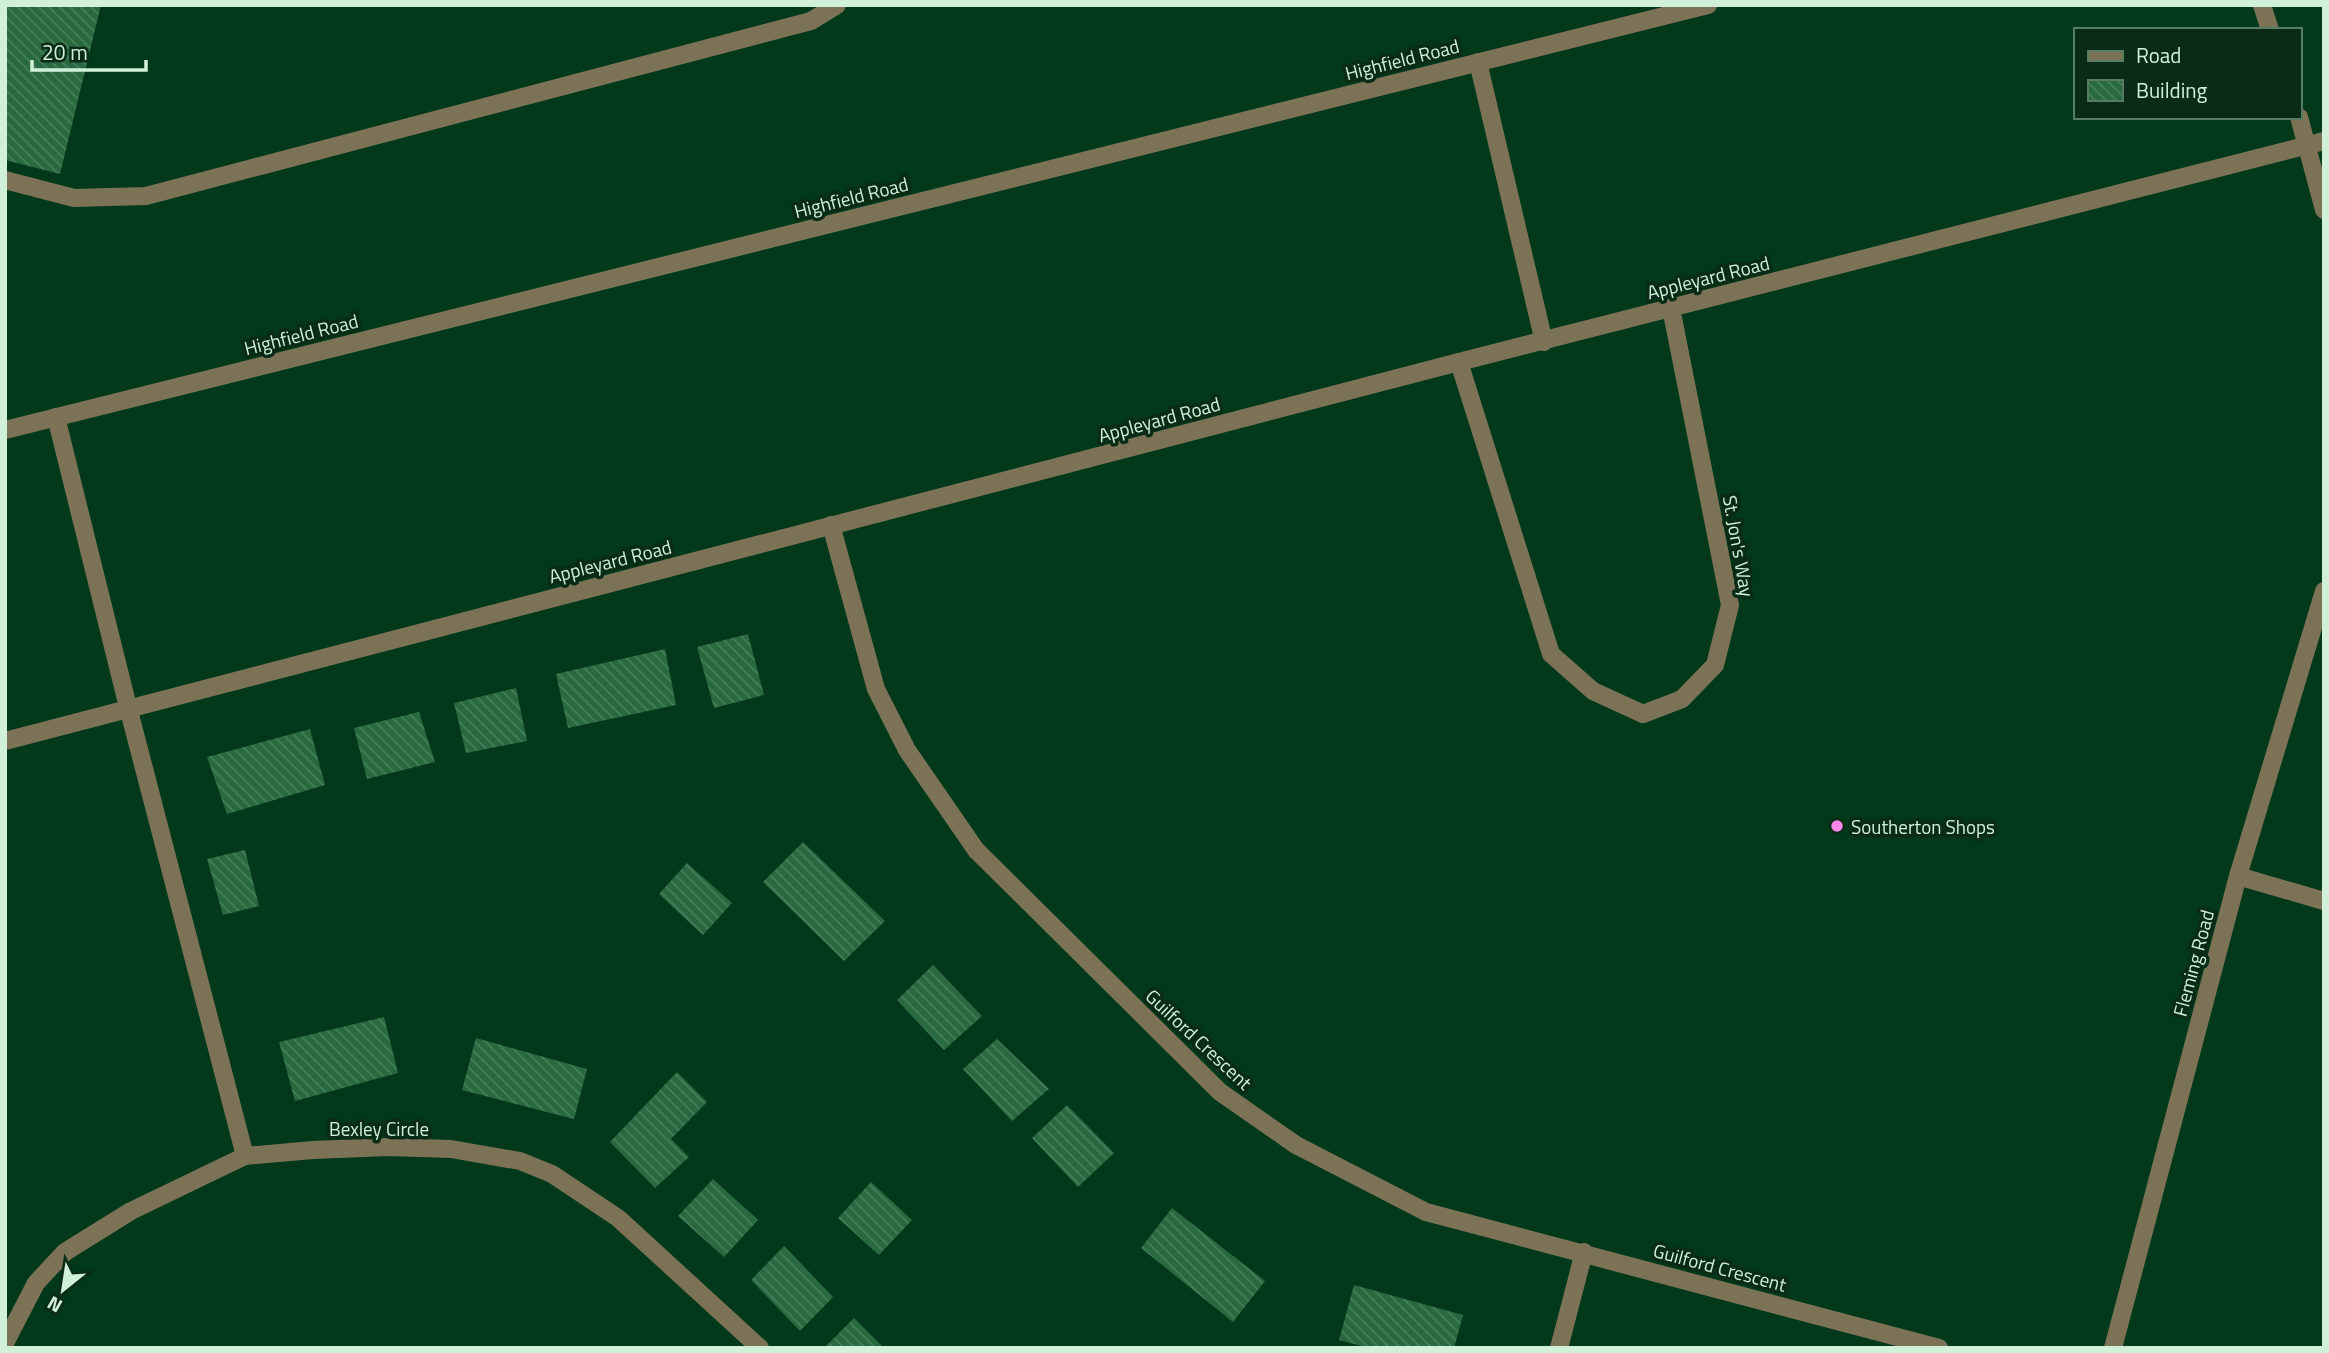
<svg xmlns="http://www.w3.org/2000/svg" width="2329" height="1353" font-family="'Titillium Web',sans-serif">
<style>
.building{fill:url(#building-back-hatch)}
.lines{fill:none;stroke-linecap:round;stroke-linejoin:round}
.minor{stroke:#7c7357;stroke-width:18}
.poi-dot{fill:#f987e9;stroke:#0a2c17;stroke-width:2.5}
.labels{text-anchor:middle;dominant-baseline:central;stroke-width:7;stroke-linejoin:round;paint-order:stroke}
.street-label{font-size:19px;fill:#d0f0d8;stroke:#0a2c17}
.poi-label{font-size:19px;fill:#d0f0d8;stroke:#0a2c17;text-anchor:start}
</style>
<defs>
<pattern id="building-back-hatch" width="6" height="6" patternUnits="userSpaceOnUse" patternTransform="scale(1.75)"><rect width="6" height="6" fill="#28693f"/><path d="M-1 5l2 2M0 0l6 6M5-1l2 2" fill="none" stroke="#467f5a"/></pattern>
</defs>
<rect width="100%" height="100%" fill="#03391b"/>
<!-- building -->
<g class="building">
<polygon points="5,5 101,5 60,174 5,160"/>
<polygon points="748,634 764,695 714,708 697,647"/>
<polygon points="665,649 676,705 568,728 556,674"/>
<polygon points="516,688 527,741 466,753 454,703"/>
<polygon points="419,712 435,762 367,779 354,728"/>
<polygon points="310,729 325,785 227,814 207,757"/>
<polygon points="803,842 885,921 844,961 763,882"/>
<polygon points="245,850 259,906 223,915 207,859"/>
<polygon points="687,863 732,903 703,935 659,894"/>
<polygon points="933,965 982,1016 944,1050 897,1000"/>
<polygon points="384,1017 398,1073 295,1101 279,1042"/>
<polygon points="476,1038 587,1069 574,1119 462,1090"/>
<polygon points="997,1039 1049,1089 1012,1121 963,1069"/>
<polygon points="677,1072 707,1102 671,1139 689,1157 655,1188 610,1142"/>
<polygon points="1067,1105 1114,1153 1078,1187 1032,1138"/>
<polygon points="713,1179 758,1220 724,1257 678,1216"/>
<polygon points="871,1182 912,1220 879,1255 838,1218"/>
<polygon points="1172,1208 1265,1281 1233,1322 1141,1248"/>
<polygon points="784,1246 833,1297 800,1331 751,1280"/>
<polygon points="1354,1285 1463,1315 1454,1348 1369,1348 1339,1340"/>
<polygon points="854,1318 884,1348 824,1348"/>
</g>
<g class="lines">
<!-- minor -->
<g class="minor">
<polyline points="2262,5 2270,30"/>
<polyline points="1478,62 1544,342"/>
<polyline points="2299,117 2324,210"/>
<polyline points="5,180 74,198 146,196 811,21 837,5"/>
<polyline points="1459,362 1551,654 1593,691 1643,714 1682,699 1715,665 1730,605 1671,308"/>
<polyline points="56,417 128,707 245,1156"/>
<polyline points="5,430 1708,5"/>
<polyline points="831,525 876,689 907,750 976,850 1220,1092 1296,1145 1426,1212 1939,1348"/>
<polyline points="5,741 1459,362 2324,141"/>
<polyline points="2238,876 2324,901"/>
<polyline points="5,1343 36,1283 65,1252 131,1211 245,1156 313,1150 388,1147 451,1149 520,1161 552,1174 618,1218 760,1348"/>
<polyline points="1559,1348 1584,1252"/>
<polyline points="2113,1348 2238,876 2324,591"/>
</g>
</g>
<!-- markers -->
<circle class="poi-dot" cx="1837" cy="826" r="7"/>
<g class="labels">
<!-- street labels -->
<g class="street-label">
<text transform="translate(1402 59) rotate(-14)">Highfield Road</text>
<text transform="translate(851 197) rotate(-14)">Highfield Road</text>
<text transform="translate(1708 277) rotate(-14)">Appleyard Road</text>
<text transform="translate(301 334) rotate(-14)">Highfield Road</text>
<text transform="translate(1159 419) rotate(-15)">Appleyard Road</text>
<text transform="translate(1739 546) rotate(80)">St. Jon's Way</text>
<text transform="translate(610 561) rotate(-14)">Appleyard Road</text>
<text transform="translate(2193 963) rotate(-75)">Fleming Road</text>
<text transform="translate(1199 1039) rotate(43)">Guilford Crescent</text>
<text x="379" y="1128">Bexley Circle</text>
<text transform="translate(1720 1267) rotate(15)">Guilford Crescent</text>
</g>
<!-- poi labels -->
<g class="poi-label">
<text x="1851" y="826">Southerton Shops</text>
</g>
</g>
<!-- border -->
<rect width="2329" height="1353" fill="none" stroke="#d0f0d8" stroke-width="14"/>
<!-- legend -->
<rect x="2074" y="28" width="228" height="91" fill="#0a2c17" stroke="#597a64" stroke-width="2"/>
<rect x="2088" y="51" width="35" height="10" fill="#7c7357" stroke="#597a64" stroke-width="2"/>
<text x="2136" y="63" font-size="21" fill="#d0f0d8">Road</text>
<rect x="2088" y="80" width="35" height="21" fill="url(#building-back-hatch)" stroke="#597a64" stroke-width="2"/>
<text x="2136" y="98" font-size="21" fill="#d0f0d8">Building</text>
<!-- north arrow -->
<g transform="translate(63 1290) rotate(210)" stroke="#0a2c17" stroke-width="5" paint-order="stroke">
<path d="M0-5L12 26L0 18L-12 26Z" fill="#d0f0d8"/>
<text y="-10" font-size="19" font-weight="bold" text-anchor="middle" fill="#d0f0d8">N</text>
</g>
<!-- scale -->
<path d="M32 60v10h114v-10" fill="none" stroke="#d0f0d8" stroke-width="3.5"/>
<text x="42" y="60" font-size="21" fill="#d0f0d8" stroke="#0a2c17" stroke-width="5" paint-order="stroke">20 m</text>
</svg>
